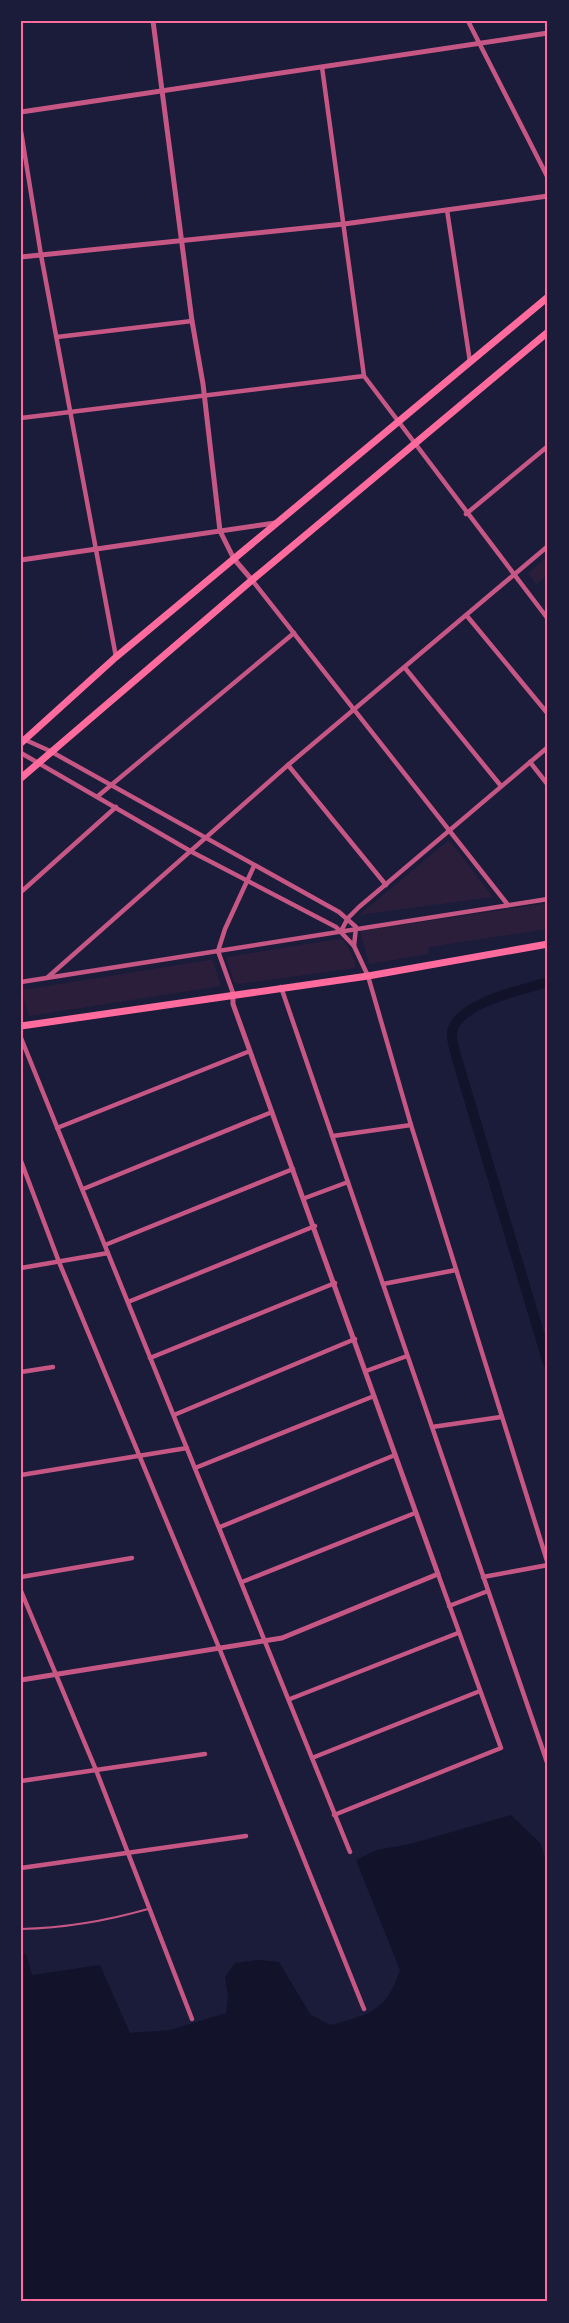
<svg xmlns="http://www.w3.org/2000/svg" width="569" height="2323" font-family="'Alegreya Sans',sans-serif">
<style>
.green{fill:#2a1e3b}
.water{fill:#12122b}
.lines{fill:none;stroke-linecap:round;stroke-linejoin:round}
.canal{stroke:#12122b;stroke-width:10}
.service{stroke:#c65784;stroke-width:2}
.minor{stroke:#c65784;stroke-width:4.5}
.tertiary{stroke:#c65784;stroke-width:5}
.primary{stroke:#ff6b9d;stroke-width:7}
.neatline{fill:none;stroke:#ff6b9d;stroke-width:2}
</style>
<rect width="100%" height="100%" fill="#1b1b3a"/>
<!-- green -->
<g class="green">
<polygon points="548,556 548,564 545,567 548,575 536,584 528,573"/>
<polygon points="449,840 493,897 359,915"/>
<polygon points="548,903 548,929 429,947 428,954 369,964 360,931"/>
<polygon points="339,939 344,940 355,961 355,968 239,984 234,982 226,957"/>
<polygon points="209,960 213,961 221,986 29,1016 22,990"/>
</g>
<!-- water -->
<path class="water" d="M511,1815l30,29 7,23v435h-527v-348h5l6,21 68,-10 30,68 40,-3 56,-17 2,-17 -3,-19 10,-14 22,-3 22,2 31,52 20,11c40,-10 57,-15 70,-55l-44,-110 21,-10 33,-6z"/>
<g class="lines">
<!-- canal -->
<path class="canal" d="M548,982c-25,8 -90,20 -96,50 -1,7 3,19 5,27l91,304"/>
<!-- service -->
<path class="service" d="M21,1929c44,-1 85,-8 127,-20"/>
<!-- minor -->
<g class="minor">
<polyline points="468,21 548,178"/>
<polyline points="322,67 364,376 548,619"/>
<polyline points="21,131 41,255 116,657"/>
<polyline points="447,210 470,362"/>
<polyline points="57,337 192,321"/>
<polyline points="21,418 364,376"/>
<polyline points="466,514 548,446"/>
<polyline points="252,580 508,905"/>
<polyline points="467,616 548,714"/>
<polyline points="405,668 501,786"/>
<polyline points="21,738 50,751 339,912 356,927 354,946"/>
<polyline points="21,753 192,852 336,927 354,946 368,976 411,1125 548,1564"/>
<polyline points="530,762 548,785"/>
<polyline points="288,765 386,885"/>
<polyline points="98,796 294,633"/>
<polyline points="21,892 116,807"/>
<polyline points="341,931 348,918 359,907 548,747"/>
<polyline points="48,977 288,765 548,546"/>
<polyline points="21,982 548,899"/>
<polyline points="281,987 548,1765"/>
<polyline points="233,993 218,951 225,929 254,866"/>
<polyline points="21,1038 350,1852"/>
<polyline points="57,1128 250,1051"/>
<polyline points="333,1136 411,1125"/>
<polyline points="21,1161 59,1262 220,1650 364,2009"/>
<polyline points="83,1189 272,1112"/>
<polyline points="305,1198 348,1182"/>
<polyline points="105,1245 293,1169"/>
<polyline points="21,1268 108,1253"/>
<polyline points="383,1284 456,1270"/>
<polyline points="128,1302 315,1226"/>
<polyline points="150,1358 335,1283"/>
<polyline points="366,1371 407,1356"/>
<polyline points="21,1372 53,1367"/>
<polyline points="174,1415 355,1339"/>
<polyline points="432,1427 501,1417"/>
<polyline points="195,1468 374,1396"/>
<polyline points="21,1475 187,1448"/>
<polyline points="220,1527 395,1455"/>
<polyline points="21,1577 132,1558"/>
<polyline points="483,1577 548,1565"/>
<polyline points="242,1582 415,1513"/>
<polyline points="21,1591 96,1770 192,2019"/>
<polyline points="449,1606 488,1591"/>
<polyline points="290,1699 458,1633"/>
<polyline points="312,1758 480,1691"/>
<polyline points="21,1781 205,1754"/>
<polyline points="334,1815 501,1748 438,1574"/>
<polyline points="21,1868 246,1836"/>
</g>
<!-- tertiary -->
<g class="tertiary">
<polyline points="153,21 192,321 203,384 220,531 234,559 252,580"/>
<polyline points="21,112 548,33"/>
<polyline points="21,257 344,224 548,196"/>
<polyline points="21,560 275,523"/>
<polyline points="21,1680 282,1638 438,1574 233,1004 233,994"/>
</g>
<!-- primary -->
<g class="primary">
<polyline points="21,743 116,657 548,297"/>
<polyline points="21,778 252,580 548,332"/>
<polyline points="21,1026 368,976 548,944"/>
</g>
</g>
<!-- border -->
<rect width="569" height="2323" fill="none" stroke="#1b1b3a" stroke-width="45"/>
<rect x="22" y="22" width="524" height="2278" class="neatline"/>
</svg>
